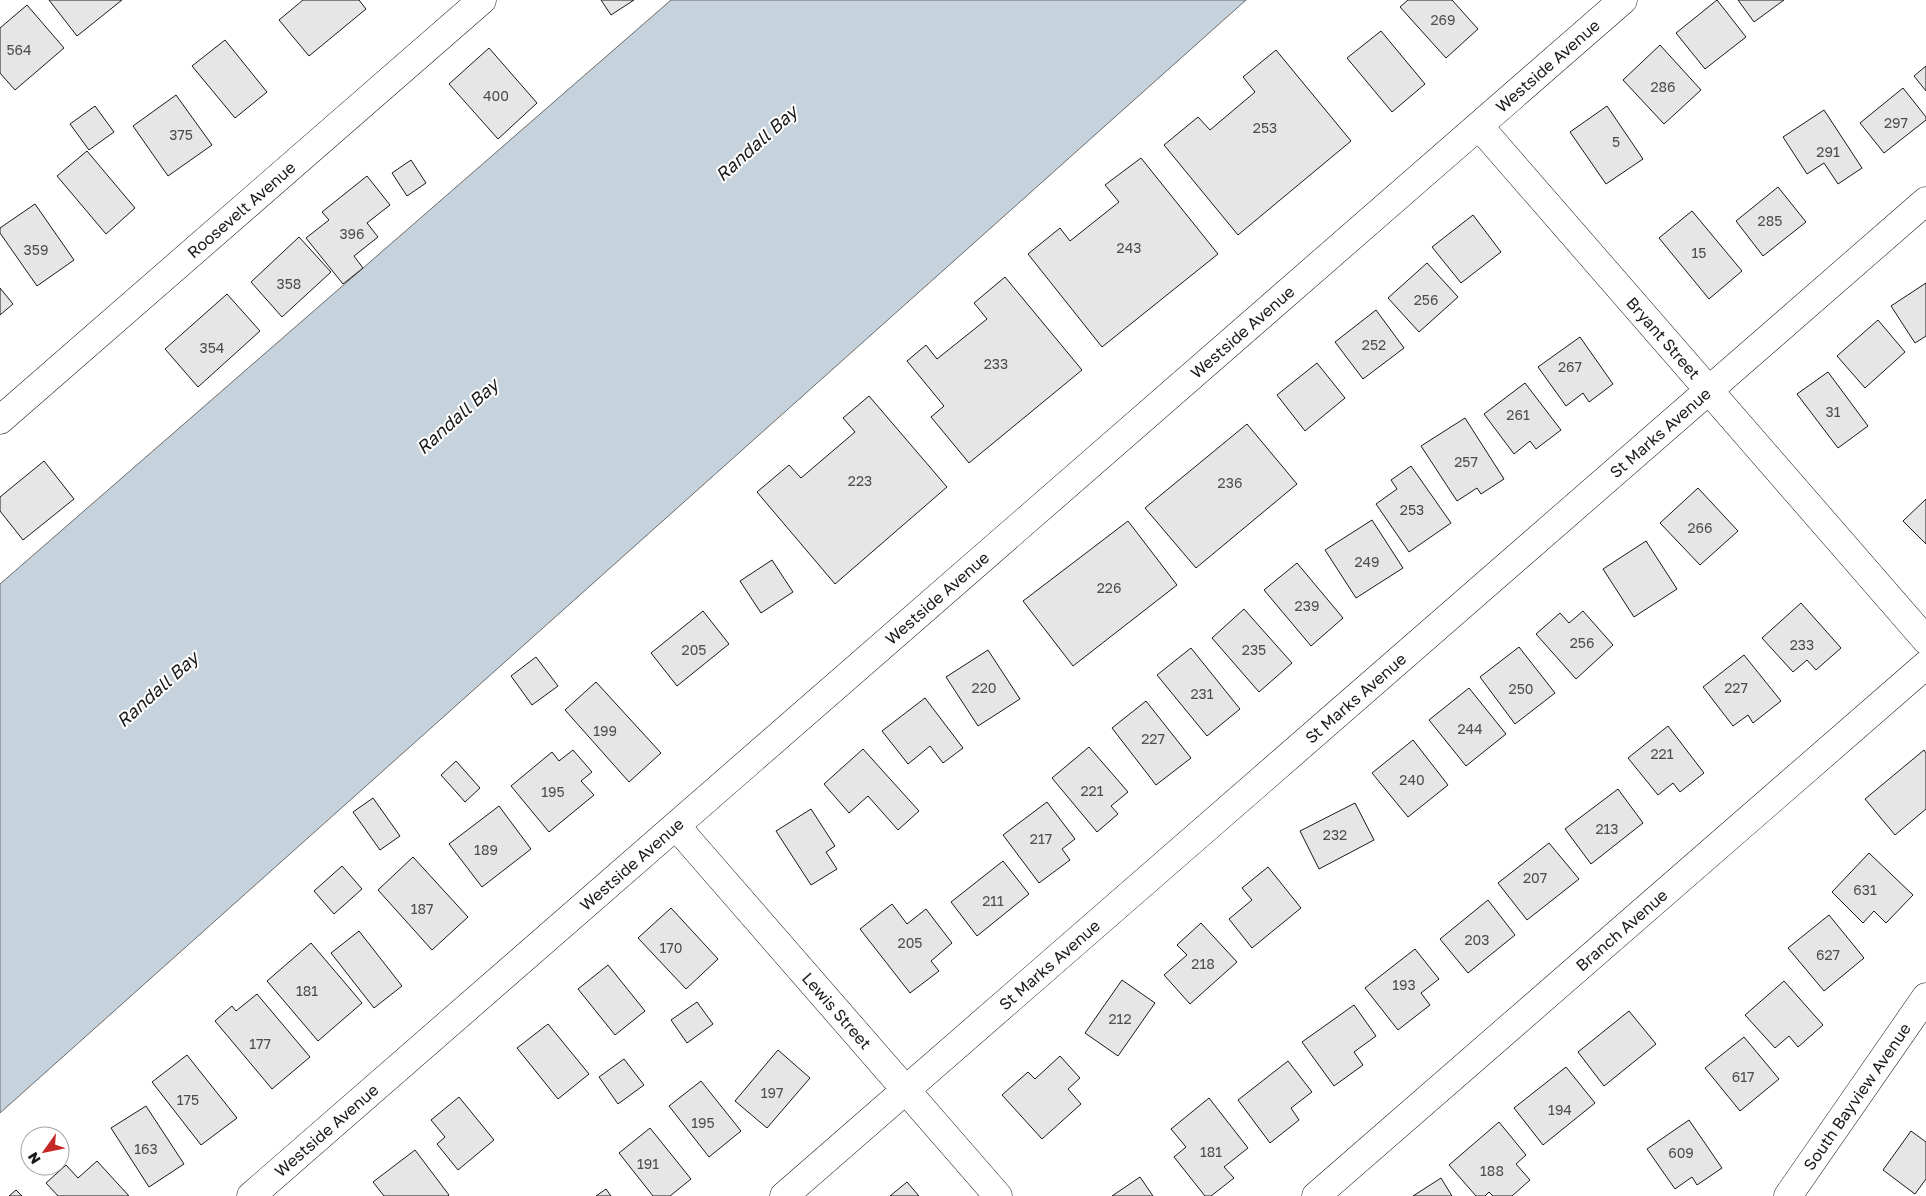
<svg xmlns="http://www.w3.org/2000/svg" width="1926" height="1196" font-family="'Golos Text',sans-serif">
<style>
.water{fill:#c6d2dc;stroke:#6a6a6a}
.building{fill:#e6e6e6;stroke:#1a1a1a}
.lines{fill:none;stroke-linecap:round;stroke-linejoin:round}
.street-casing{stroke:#1a1a1a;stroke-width:29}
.street{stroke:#fff;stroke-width:28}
.labels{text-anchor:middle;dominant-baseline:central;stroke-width:4;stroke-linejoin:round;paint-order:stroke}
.number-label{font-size:14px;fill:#4d4d4d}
.street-label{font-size:16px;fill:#1a1a1a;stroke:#fff}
.water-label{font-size:18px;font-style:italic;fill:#1a1a1a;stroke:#fff}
</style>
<rect width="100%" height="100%" fill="#fff"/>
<!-- water -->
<polygon class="water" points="671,0 1246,0 0,1113 0,584"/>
<!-- building -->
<g class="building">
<polygon points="49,0 122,0 77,36"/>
<polygon points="303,0 359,0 366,9 309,56 279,20"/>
<polygon points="601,0 634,0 611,15"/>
<polygon points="1408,0 1452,0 1478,29 1446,58 1400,7"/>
<polygon points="1717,0 1746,37 1705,69 1676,33"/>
<polygon points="1738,0 1784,0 1754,22"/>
<polygon points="27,5 64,48 15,90 0,73 0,28"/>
<polygon points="1381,31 1425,84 1392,112 1347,58"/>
<polygon points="225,40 267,92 235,118 192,66"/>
<polygon points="1660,45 1701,90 1664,124 1623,80"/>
<polygon points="489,48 537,103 498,139 449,84"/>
<polygon points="1276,50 1351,141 1238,235 1164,145 1198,117 1210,130 1255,92 1243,77"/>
<polygon points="1926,66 1926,91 1914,76"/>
<polygon points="1903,88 1926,117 1926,120 1884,153 1860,123"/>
<polygon points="176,95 212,145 168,176 133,126"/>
<polygon points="95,106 114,132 89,150 70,124"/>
<polygon points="1607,106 1643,159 1606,184 1570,132"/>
<polygon points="1824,110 1862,168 1838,184 1824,163 1807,174 1783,137"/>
<polygon points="87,151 135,208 106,234 57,176"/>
<polygon points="1141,158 1218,254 1102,347 1028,254 1060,228 1070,241 1119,202 1105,185"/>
<polygon points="411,160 426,183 407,196 392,173"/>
<polygon points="367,176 390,205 367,223 378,237 354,256 363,268 343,284 306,238 329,220 322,212"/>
<polygon points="1778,187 1806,222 1763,256 1736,221"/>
<polygon points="35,204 74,260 37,286 0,233 0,228"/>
<polygon points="1692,211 1742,271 1709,299 1659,238"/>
<polygon points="1473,215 1501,252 1461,283 1432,247"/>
<polygon points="299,237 331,272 282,317 251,282"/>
<polygon points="1427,263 1458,297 1419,332 1388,298"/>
<polygon points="1005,277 1082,370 969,463 931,417 944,406 907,361 926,345 937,359 987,319 974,303"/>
<polygon points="1926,283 1926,336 1915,343 1891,306"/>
<polygon points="0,288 13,304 0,315"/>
<polygon points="227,294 260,331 198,387 165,349"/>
<polygon points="1376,310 1404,348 1363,379 1335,342"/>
<polygon points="1878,320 1905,352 1865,388 1837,356"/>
<polygon points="1580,337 1613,384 1589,402 1583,393 1566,406 1538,367"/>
<polygon points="1317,363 1345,398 1305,431 1277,395"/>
<polygon points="1828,372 1868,426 1838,448 1797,394"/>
<polygon points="1525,383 1561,430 1536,449 1530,441 1514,454 1484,414"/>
<polygon points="869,396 947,487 835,584 757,492 789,465 801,478 855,432 843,418"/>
<polygon points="1465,418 1504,479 1481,494 1477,488 1457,501 1421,446"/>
<polygon points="1247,424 1297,484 1196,568 1145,508"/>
<polygon points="44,461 74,499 23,540 0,511 0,497"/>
<polygon points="1411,466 1451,523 1409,552 1376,504 1397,489 1391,480"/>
<polygon points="1698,488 1738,531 1700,565 1660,523"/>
<polygon points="1926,499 1926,544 1903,521"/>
<polygon points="1372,520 1403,568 1356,598 1325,550"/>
<polygon points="1128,521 1177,585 1073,666 1023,601"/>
<polygon points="1646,541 1677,589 1634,617 1603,569"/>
<polygon points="772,560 793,592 761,613 740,581"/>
<polygon points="1297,563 1343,618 1311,646 1264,590"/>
<polygon points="1801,603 1841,648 1816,670 1807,660 1793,672 1762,638"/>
<polygon points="1244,609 1292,663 1259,692 1212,638"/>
<polygon points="703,611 729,644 677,686 651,653"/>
<polygon points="1583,611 1613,645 1576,679 1536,634 1560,613 1569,623"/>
<polygon points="1519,647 1555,693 1515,724 1480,677"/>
<polygon points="1191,648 1240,709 1207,736 1157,675"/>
<polygon points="988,650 1020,699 978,726 946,677"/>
<polygon points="1744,655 1781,701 1753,723 1748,715 1733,726 1703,687"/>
<polygon points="536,657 558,686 532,705 511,676"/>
<polygon points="596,682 661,753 629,782 565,710"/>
<polygon points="1469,688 1506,734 1466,766 1429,720"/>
<polygon points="925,698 963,748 943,763 930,746 908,764 882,731"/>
<polygon points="1146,701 1191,758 1156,785 1112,728"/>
<polygon points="1668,726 1704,773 1680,792 1673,783 1658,795 1628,758"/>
<polygon points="1413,740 1448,785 1408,817 1372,773"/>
<polygon points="1089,747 1128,792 1111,806 1118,814 1097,832 1052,778"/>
<polygon points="863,749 919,811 898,830 868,796 849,813 824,784"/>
<polygon points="573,750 592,772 581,781 594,795 549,832 511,786 552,752 559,761"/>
<polygon points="1924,750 1926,753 1926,809 1895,835 1865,799"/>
<polygon points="456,761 480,788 465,802 441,775"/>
<polygon points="1618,789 1643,823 1591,864 1565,829"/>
<polygon points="373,798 400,836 380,850 353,812"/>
<polygon points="1047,802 1075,839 1062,849 1070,860 1039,883 1003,835"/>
<polygon points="1355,803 1374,840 1319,869 1300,831"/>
<polygon points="499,806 531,849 482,887 449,844"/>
<polygon points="811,809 835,846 826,852 837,869 811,885 776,831"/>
<polygon points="1549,843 1579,879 1527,920 1498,883"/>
<polygon points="1869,853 1913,895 1886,923 1874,911 1863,923 1832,892"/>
<polygon points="413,857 468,917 432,950 378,890"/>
<polygon points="1003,861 1029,894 977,936 951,902"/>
<polygon points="342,866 362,889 334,914 314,891"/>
<polygon points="1268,867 1301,908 1252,948 1229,919 1252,900 1242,888"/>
<polygon points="1488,900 1515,935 1468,973 1440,939"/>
<polygon points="892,904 907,924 926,909 952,943 931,961 939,971 910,993 860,929"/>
<polygon points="671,908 718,959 686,989 638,938"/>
<polygon points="1829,915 1864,958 1824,991 1788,948"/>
<polygon points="1201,923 1237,962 1190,1004 1164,975 1187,955 1177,945"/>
<polygon points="359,931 402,986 374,1008 331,953"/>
<polygon points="311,943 362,1003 318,1041 267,981"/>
<polygon points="1415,949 1439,979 1421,993 1430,1005 1398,1030 1365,988"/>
<polygon points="608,965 645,1011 615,1035 578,989"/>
<polygon points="1122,980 1155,1003 1118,1056 1085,1033"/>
<polygon points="1784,981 1823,1025 1798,1047 1789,1036 1775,1048 1745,1015"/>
<polygon points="257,994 310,1057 272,1089 215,1021 232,1006 236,1011"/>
<polygon points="697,1002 713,1024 687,1043 671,1020"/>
<polygon points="1354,1005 1376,1036 1354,1052 1363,1065 1334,1086 1302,1042"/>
<polygon points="1629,1011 1656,1044 1604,1086 1578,1052"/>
<polygon points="548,1024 589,1074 558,1099 517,1048"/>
<polygon points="1744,1037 1779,1079 1740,1111 1705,1068"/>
<polygon points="778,1050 810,1078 767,1128 735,1101"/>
<polygon points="187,1055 237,1118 201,1145 152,1082"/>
<polygon points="1060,1056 1080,1078 1068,1089 1081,1104 1042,1139 1002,1095 1028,1072 1035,1079"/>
<polygon points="624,1059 644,1085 618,1104 599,1077"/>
<polygon points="1288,1061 1312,1092 1291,1108 1299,1120 1270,1143 1238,1100"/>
<polygon points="1566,1067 1595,1103 1543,1145 1514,1108"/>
<polygon points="701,1081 741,1131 709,1157 669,1106"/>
<polygon points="459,1097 494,1140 458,1170 437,1144 445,1137 431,1120"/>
<polygon points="1209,1098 1248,1148 1224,1167 1234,1178 1211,1196 1205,1196 1174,1157 1186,1147 1171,1129"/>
<polygon points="146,1106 184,1164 149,1187 111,1128"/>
<polygon points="1689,1120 1722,1168 1697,1185 1692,1177 1675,1189 1647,1149"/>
<polygon points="1499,1122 1526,1155 1516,1164 1530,1180 1512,1196 1493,1196 1489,1192 1485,1196 1476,1196 1449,1165"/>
<polygon points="650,1128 691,1179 670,1196 653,1196 619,1153"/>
<polygon points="1911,1131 1926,1142 1926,1179 1915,1194 1883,1170"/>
<polygon points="415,1150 449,1195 448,1196 384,1196 373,1182"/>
<polygon points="97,1161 129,1196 58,1196 46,1183 66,1165 78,1178"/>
<polygon points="1140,1177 1153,1196 1112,1196"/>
<polygon points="1441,1178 1452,1196 1413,1196"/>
<polygon points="907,1182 919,1196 890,1196"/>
<polygon points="606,1189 611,1196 596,1196"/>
<polygon points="16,1190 22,1196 9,1196"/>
</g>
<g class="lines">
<!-- street casing -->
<g class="street-casing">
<g id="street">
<path id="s1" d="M1479,126l447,514"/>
<path id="s2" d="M0,420l482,-420"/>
<path id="s3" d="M676,826l322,370"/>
<path id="s4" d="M251,1196l1372,-1196"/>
<path id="s5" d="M784,1196l1142,-995"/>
<path id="s6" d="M1316,1196l610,-531"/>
<path id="s7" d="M1788,1196l138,-199"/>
</g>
</g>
<!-- street -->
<use href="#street" class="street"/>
</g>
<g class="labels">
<!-- number labels -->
<g class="number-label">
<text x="1443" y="19">269</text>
<text x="19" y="49">564</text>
<text x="1663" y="86">286</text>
<text x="496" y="95">400</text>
<text x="1896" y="122">297</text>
<text x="1265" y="127">253</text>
<text x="181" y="134">375</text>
<text x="1616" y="141">5</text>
<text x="1828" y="151">291</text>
<text x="1770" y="220">285</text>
<text x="352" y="233">396</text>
<text x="1129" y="247">243</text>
<text x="36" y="249">359</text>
<text x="1699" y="252">15</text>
<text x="289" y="283">358</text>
<text x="1426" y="299">256</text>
<text x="1374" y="344">252</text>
<text x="212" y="347">354</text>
<text x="996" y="363">233</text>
<text x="1570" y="366">267</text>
<text x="1833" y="411">31</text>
<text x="1518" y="414">261</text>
<text x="1466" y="461">257</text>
<text x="860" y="480">223</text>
<text x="1230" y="482">236</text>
<text x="1412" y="509">253</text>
<text x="1700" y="527">266</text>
<text x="1367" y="561">249</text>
<text x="1109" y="587">226</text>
<text x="1307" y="605">239</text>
<text x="1582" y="642">256</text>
<text x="1802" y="644">233</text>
<text x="694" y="649">205</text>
<text x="1254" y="649">235</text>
<text x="984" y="687">220</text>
<text x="1736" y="687">227</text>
<text x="1521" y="688">250</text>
<text x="1202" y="693">231</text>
<text x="1470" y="728">244</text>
<text x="605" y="730">199</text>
<text x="1153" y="738">227</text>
<text x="1662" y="753">221</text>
<text x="1412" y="779">240</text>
<text x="1092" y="790">221</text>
<text x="553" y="791">195</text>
<text x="1607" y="828">213</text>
<text x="1335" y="834">232</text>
<text x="1041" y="838">217</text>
<text x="486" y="849">189</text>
<text x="1535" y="877">207</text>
<text x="1865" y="889">631</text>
<text x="993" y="900">211</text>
<text x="422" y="908">187</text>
<text x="1477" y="939">203</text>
<text x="910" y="942">205</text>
<text x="671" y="947">170</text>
<text x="1828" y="954">627</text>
<text x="1203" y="963">218</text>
<text x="1404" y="984">193</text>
<text x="307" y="990">181</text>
<text x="1120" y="1018">212</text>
<text x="260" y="1043">177</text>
<text x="1743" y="1076">617</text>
<text x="772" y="1092">197</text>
<text x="188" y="1099">175</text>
<text x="1560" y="1109">194</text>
<text x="703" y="1122">195</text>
<text x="146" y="1148">163</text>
<text x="1211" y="1151">181</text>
<text x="1681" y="1152">609</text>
<text x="648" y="1163">191</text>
<text x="1492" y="1170">188</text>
</g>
<!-- street labels -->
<g class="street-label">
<text stroke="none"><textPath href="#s4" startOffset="1720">Westside Avenue</textPath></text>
<text stroke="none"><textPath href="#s2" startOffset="320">Roosevelt Avenue</textPath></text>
<text stroke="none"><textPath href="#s4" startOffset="1315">Westside Avenue</textPath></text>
<text stroke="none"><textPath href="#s1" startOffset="281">Bryant Street</textPath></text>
<text stroke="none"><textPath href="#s5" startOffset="1162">St Marks Avenue</textPath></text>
<text stroke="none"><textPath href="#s4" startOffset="910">Westside Avenue</textPath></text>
<text stroke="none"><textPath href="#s5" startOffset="758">St Marks Avenue</textPath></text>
<text stroke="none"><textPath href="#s4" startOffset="505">Westside Avenue</textPath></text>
<text stroke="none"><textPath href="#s6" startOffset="405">Branch Avenue</textPath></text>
<text stroke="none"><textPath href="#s5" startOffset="352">St Marks Avenue</textPath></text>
<text stroke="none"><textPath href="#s3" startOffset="245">Lewis Street</textPath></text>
<text stroke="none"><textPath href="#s7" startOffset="121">South Bayview Avenue</textPath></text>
<text stroke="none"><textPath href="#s4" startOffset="100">Westside Avenue</textPath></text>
</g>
<!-- water labels -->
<g class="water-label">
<text transform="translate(756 143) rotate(-42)">Randall Bay</text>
<text transform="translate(457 416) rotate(-42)">Randall Bay</text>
<text transform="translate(157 689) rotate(-42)">Randall Bay</text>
</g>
</g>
<!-- north arrow -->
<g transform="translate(45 1151) rotate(237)"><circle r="24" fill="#ffffff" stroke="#a3a3a3"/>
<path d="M0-4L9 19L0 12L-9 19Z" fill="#c62828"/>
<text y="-8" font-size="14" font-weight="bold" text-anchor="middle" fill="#1a1a1a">N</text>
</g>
</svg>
